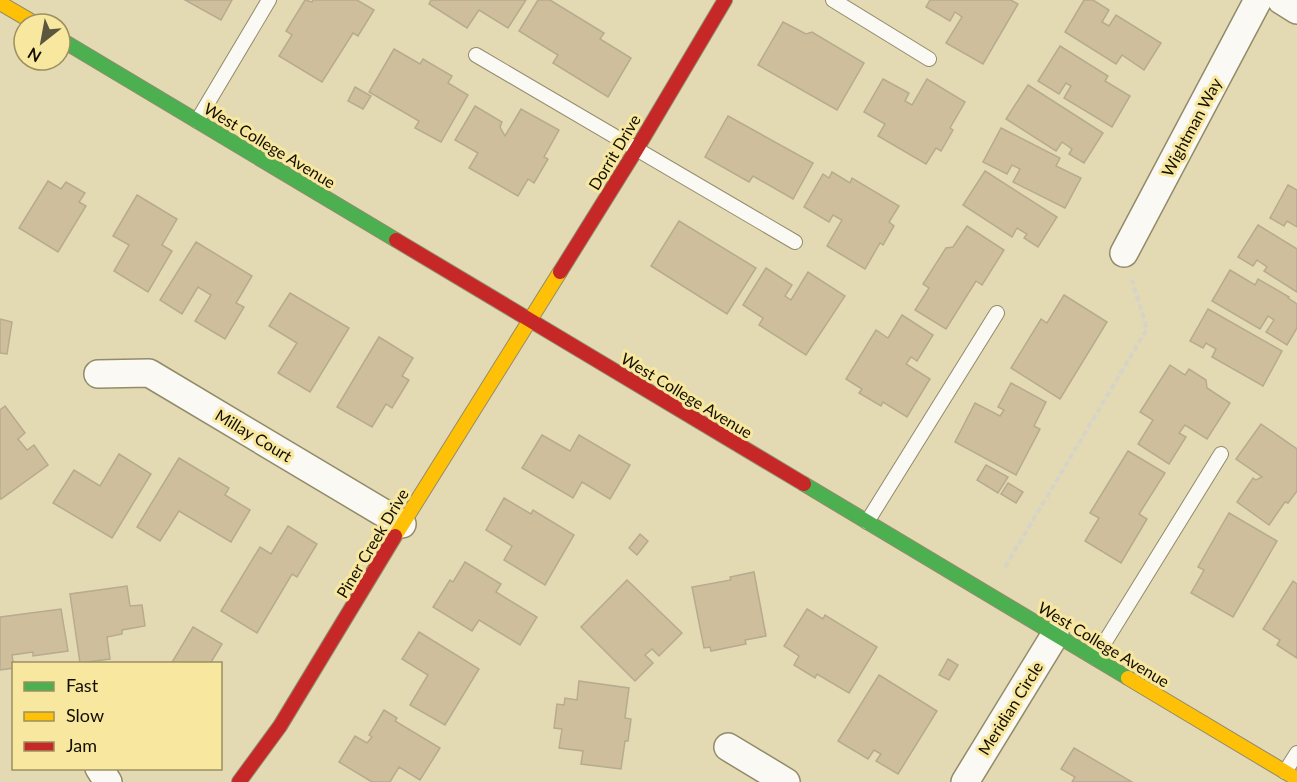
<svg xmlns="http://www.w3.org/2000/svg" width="1297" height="782" font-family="Lato,sans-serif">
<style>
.building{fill:#cebe9c;stroke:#b6ab8e;stroke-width:1.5}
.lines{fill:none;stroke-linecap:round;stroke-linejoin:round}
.lane-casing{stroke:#928b6a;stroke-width:16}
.street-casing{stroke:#928b6a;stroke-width:30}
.fast-casing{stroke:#928b6a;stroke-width:16}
.slow-casing{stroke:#928b6a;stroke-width:16}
.jam-casing{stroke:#928b6a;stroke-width:16}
.path{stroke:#d7d4c7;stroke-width:4;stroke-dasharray:6 3;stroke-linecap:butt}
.lane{stroke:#fbf9f4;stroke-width:14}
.street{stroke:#fbf9f4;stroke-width:27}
.fast{stroke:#4caf50;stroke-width:14}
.slow{stroke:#ffc107;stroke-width:14}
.jam{stroke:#c62828;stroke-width:14}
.labels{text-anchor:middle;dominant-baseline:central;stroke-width:6;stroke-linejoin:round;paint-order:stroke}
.street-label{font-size:16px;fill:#130e00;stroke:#f7e79f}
</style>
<rect width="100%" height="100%" fill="#e3dab3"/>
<!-- building -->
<g class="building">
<polygon points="185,0 232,0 221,20"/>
<polygon points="305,0 312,2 313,0 357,0 374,10 358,36 353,33 322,82 279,56 292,35 286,31"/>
<polygon points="431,0 526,0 508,28 479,10 467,28 429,4"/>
<polygon points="538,0 550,0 604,33 600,39 631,58 608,97 553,63 558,55 519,31"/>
<polygon points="930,0 1011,0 1018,4 983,64 946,43 962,17 955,12 950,21 926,7"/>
<polygon points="1084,0 1093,0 1109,10 1102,22 1109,26 1116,15 1161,43 1144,70 1122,55 1116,64 1065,32"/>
<polygon points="783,22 806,34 812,32 864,63 837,110 758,65"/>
<polygon points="1060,46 1108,76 1105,81 1130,96 1112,127 1064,98 1071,86 1066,83 1059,94 1038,81"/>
<polygon points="394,49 420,64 423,59 452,76 448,83 468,95 441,142 415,128 419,121 369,92"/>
<polygon points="883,79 909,93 905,101 912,105 927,79 965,102 950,128 953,130 941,151 936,148 926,164 878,136 885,124 864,112"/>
<polygon points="1028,85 1103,133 1084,163 1069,154 1072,149 1062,142 1056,151 1006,119"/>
<polygon points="355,87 371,96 363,109 348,101"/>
<polygon points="475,106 502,122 500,127 505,136 521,109 559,130 544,157 548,159 534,183 528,179 518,196 469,168 478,153 455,140"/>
<polygon points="728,116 813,163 793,199 753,176 749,182 705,157"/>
<polygon points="1001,128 1060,158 1056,166 1081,178 1065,208 1013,182 1020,169 1012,165 1007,174 983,162"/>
<polygon points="985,171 1057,217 1038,247 1024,238 1027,234 1017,228 1012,237 963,205"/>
<polygon points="832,172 850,183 852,178 899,206 889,222 894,226 883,245 880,243 865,269 827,246 842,220 833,215 829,222 804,207 823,174 829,178"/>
<polygon points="48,181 61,189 66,182 85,193 79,202 86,206 58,252 19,228"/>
<polygon points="1288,185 1297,190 1297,227 1287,221 1284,226 1270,218"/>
<polygon points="137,195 177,219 162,245 172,251 148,292 114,271 129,245 113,236"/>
<polygon points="679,221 756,268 727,314 651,266"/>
<polygon points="1258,225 1297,249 1297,292 1264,271 1267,267 1257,260 1253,266 1238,257"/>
<polygon points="967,226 1004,250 982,285 976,281 946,329 915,310 929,288 923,284 946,248 953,247"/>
<polygon points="196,242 252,276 236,303 244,307 225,339 195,321 211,295 198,287 182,314 160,300"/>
<polygon points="766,268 792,285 785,296 791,300 808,272 845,296 806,355 759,325 763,318 743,305"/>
<polygon points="1230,270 1255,285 1258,279 1289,297 1288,298 1297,304 1297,328 1287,345 1266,332 1274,320 1268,316 1260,329 1212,301"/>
<polygon points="290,293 349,328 310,392 278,373 297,343 269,326"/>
<polygon points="1064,295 1107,322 1060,399 1011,368 1041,319 1047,323"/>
<polygon points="1208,309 1282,351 1263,386 1212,357 1216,349 1206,343 1203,348 1190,341"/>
<polygon points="902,315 933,335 917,361 911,357 906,364 930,379 907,417 883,402 881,406 859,393 862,389 846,379 876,330 888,338"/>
<polygon points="0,319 12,322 7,354 0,353"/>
<polygon points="379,337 413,358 402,376 409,380 392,408 386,404 372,427 337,407"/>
<polygon points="1170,365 1185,375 1189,369 1206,380 1207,388 1230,403 1207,439 1185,425 1179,433 1186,437 1169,464 1138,444 1153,420 1140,412"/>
<polygon points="1011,383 1046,402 1034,426 1040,429 1016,475 955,442 975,403 1000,416 1004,410 998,407"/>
<polygon points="5,406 25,433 18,439 27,450 34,445 48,465 1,499 0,497 0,410"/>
<polygon points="1261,424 1297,449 1297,491 1288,503 1285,502 1269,525 1237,502 1253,478 1256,480 1262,477 1236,459"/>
<polygon points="542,435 570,451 579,435 630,465 610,499 582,482 573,498 522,468"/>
<polygon points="1128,451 1165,473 1139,514 1147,519 1121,563 1085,541 1099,518 1090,513"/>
<polygon points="119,454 151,474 112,538 53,503 74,470 100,486"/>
<polygon points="179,458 229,488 225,495 250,510 231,542 179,511 160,541 137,527"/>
<polygon points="986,465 1008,477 998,493 977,480"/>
<polygon points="1008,483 1023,492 1016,503 1001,494"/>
<polygon points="504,498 531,514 533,510 574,535 545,585 504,560 512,546 486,530"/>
<polygon points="1229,513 1277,541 1233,617 1191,593 1204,570 1198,567"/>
<polygon points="288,526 317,544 297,577 292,574 257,633 221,611 260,547 271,554"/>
<polygon points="640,534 648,541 637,555 629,548"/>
<polygon points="465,562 501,584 496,592 537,617 520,645 479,620 472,631 433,607 450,580 453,582"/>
<polygon points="754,572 766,636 745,640 746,644 711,651 710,647 704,648 692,587 731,580 730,577"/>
<polygon points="627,580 682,633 659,656 652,649 645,655 653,663 635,681 581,627"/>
<polygon points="1293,581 1297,584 1297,658 1277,645 1280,640 1263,629"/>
<polygon points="127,586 130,606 142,605 145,626 122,630 122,634 107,637 110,659 80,663 70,594"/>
<polygon points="61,609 68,651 33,656 33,652 12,655 14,668 0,670 0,617"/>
<polygon points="807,609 823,619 825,615 877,647 849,693 817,674 815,678 794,665 799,656 784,646"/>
<polygon points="193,627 222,644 210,664 171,664"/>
<polygon points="419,632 479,669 445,725 410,705 428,675 402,659"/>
<polygon points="948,659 958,665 949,680 939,675"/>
<polygon points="879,675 937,711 898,774 876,761 881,754 874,750 868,759 838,741"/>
<polygon points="579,681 629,688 625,718 631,719 628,741 625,741 621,769 581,764 583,751 559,748 562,729 554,728 557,704 564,705 565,698 577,700"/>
<polygon points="384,710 397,718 395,721 440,748 420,780 399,767 390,782 372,782 339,762 355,736 367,743 372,737 369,735"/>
<polygon points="1074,748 1132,782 1072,782 1075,777 1061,769"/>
</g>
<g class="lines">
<!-- lane casing -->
<g class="lane-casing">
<g id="lane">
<polyline points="833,0 929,59"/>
<polyline points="476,55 795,242"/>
<polyline points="197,121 269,0"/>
<polyline points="867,522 997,313"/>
<polyline points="1095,658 1221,454"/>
<polyline points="1285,772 1297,753"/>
</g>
</g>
<!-- street casing -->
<g class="street-casing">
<g id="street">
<polyline points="1281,0 1297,10"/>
<polyline points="1124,253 1258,0"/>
<polyline points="98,374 149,373 402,524"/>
<polyline points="728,747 786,782"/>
<polyline points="99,768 108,782"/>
<polyline points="965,782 1055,635"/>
</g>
</g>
<!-- fast casing -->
<g class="fast-casing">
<g id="fast">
<polyline points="60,39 396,240"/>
<polyline points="804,484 1128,678"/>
</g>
</g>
<!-- slow casing -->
<g class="slow-casing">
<g id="slow">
<polyline points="0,3 36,24"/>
<polyline points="395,536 560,272"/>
<polyline points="1128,678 1297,779"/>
</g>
</g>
<!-- jam casing -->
<g class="jam-casing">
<g id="jam">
<polyline points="396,240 804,484"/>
<polyline points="560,272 636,150 725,0"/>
<polyline points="239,782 280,726 395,536"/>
</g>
</g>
<!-- path -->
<polyline class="path" points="1005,567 1147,329 1132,280"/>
<!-- lane -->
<use href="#lane" class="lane"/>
<!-- street -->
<use href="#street" class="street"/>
<!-- fast -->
<use href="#fast" class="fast"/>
<!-- slow -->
<use href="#slow" class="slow"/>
<!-- jam -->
<use href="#jam" class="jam"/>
</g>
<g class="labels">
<!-- street labels -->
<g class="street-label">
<text transform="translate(1191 127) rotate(-62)">Wightman Way</text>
<text transform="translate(270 145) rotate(31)">West College Avenue</text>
<text transform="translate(614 152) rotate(-59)">Dorrit Drive</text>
<text transform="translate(687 395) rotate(31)">West College Avenue</text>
<text transform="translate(254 435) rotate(31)">Millay Court</text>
<text transform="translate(372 543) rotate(-59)">Piner Creek Drive</text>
<text transform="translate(1104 644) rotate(31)">West College Avenue</text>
<text transform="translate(1010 708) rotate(-58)">Meridian Circle</text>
</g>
</g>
<!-- legend -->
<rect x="12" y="662" width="210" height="108" fill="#f7e79f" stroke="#9c905f" stroke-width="1.5"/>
<rect x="24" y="682" width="30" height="9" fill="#4caf50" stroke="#9c905f" stroke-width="1.5"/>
<text x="66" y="692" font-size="18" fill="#130e00">Fast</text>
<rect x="24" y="712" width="30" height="9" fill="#ffc107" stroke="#9c905f" stroke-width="1.5"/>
<text x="66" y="722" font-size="18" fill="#130e00">Slow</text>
<rect x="24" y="742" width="30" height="9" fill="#c62828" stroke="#9c905f" stroke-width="1.5"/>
<text x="66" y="752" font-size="18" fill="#130e00">Jam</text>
<!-- north arrow -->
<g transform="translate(42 42) rotate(211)"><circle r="28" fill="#f7e79f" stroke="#9c905f" stroke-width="1.5"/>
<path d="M0-4.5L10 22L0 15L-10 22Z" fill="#5c553f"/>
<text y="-9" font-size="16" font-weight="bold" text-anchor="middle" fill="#130e00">N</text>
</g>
</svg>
